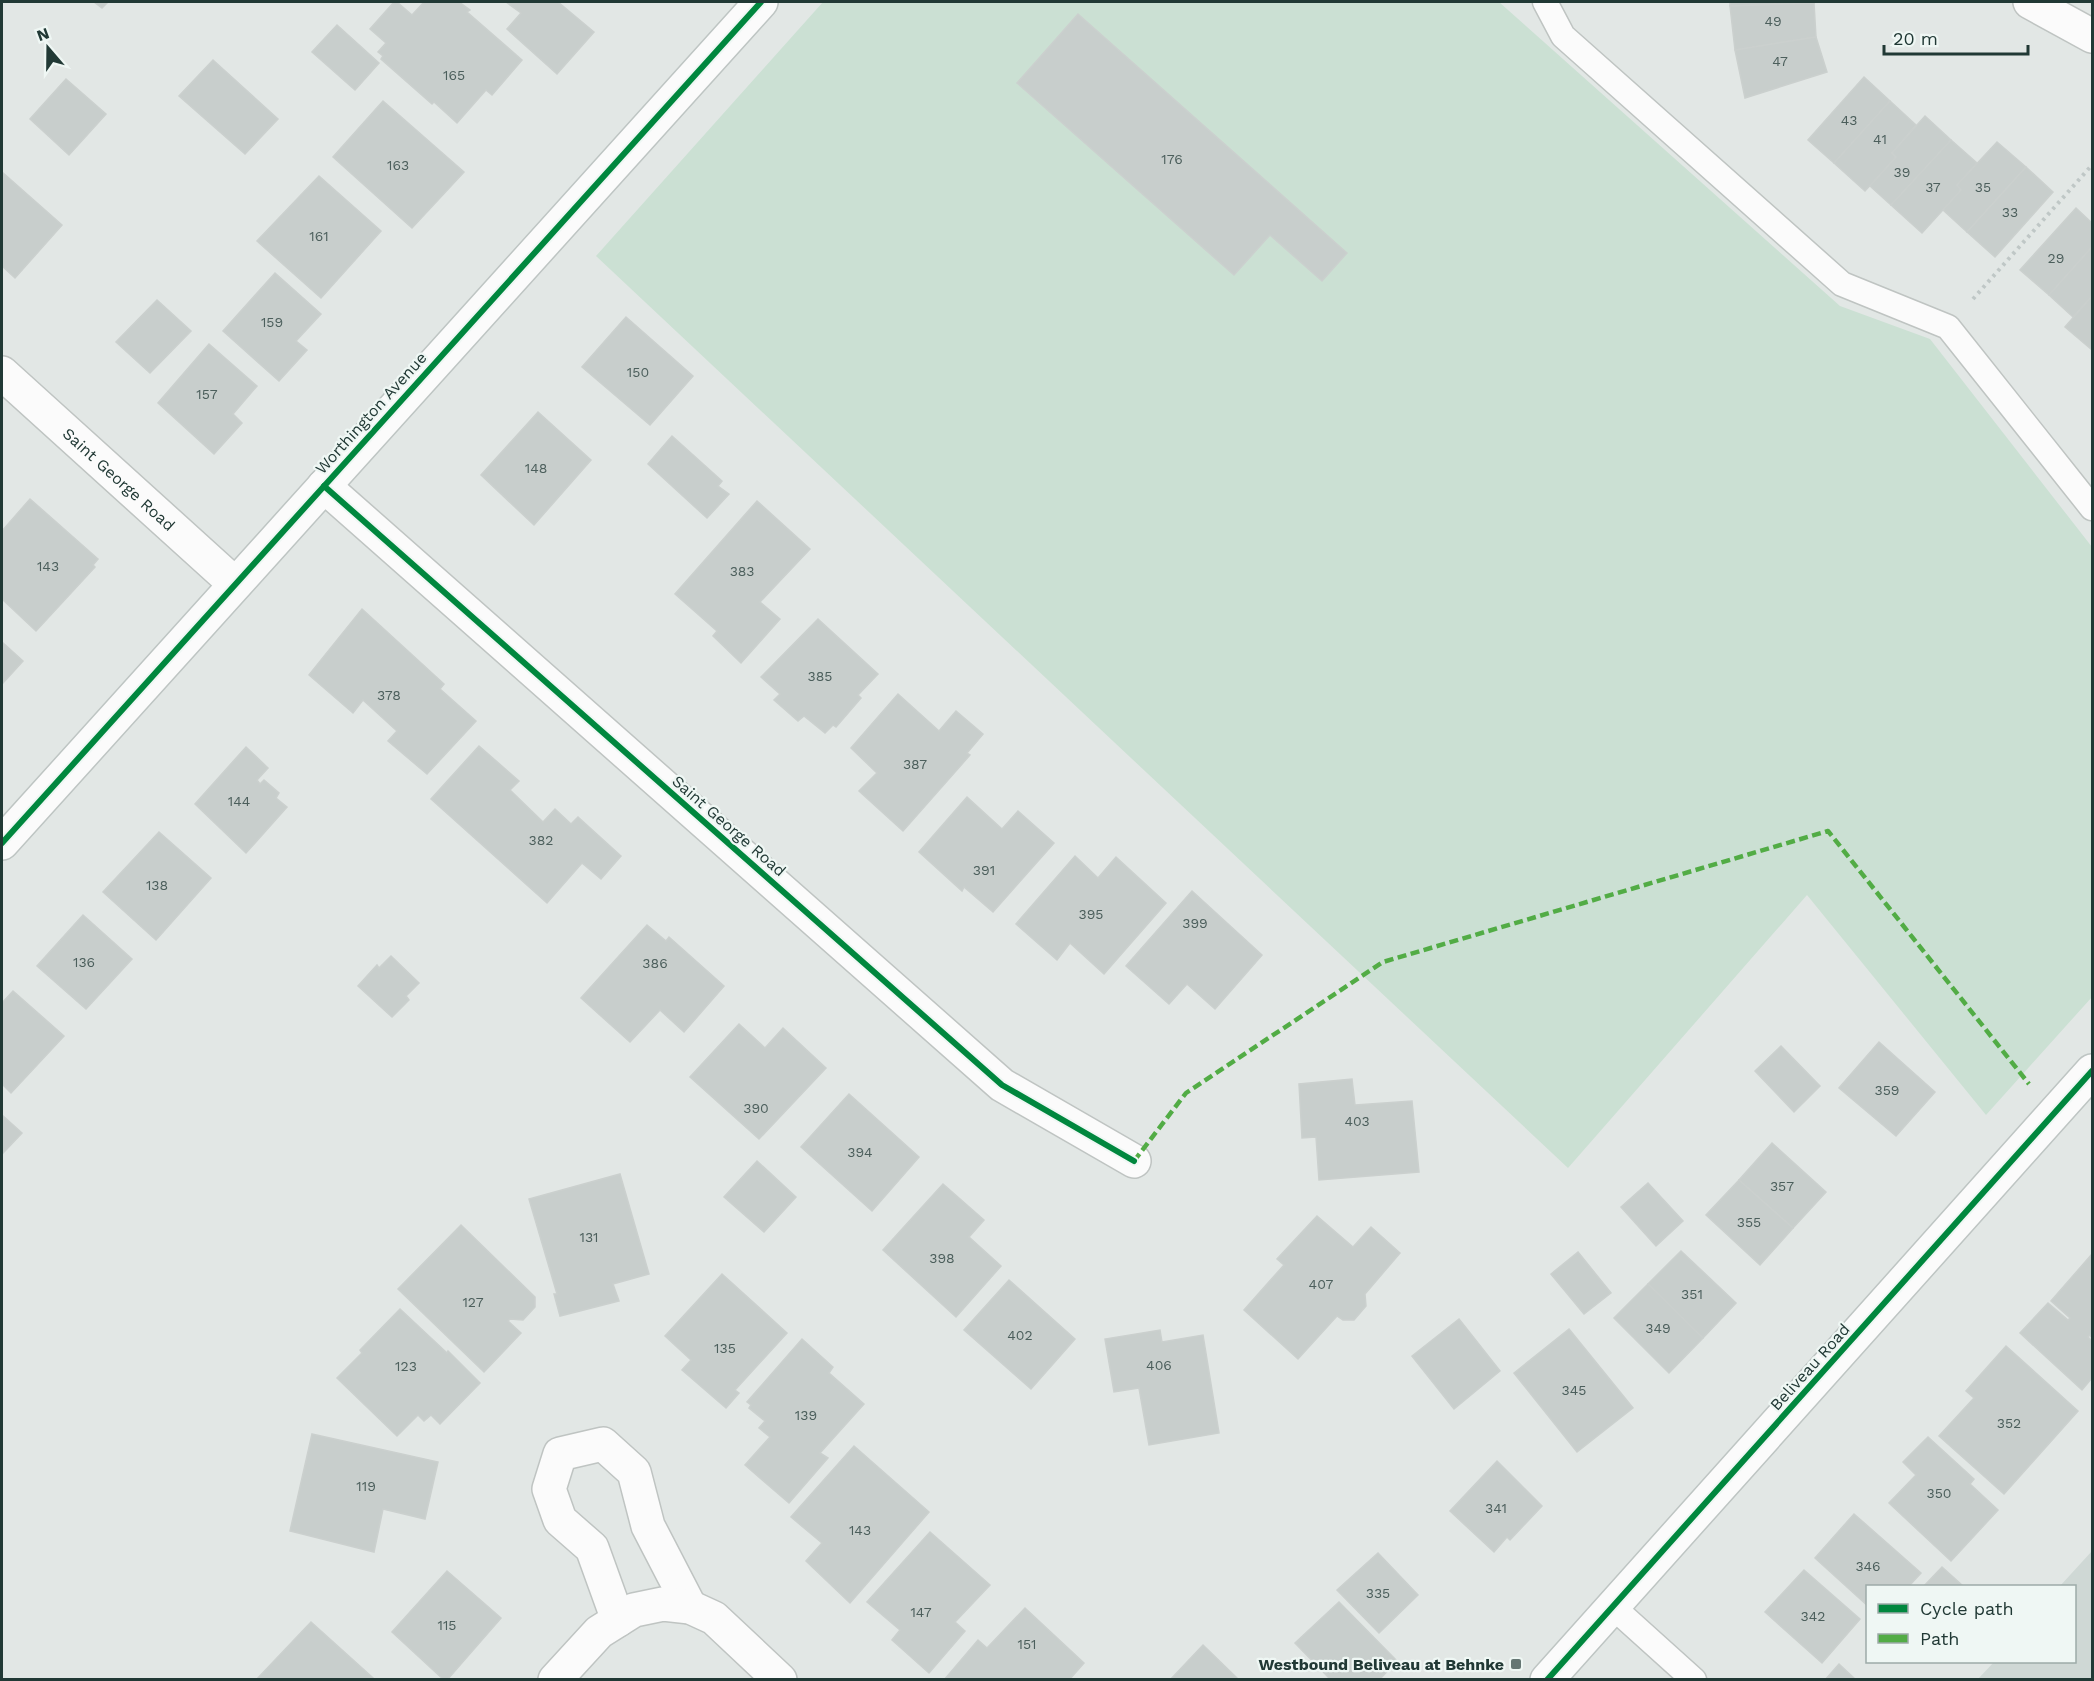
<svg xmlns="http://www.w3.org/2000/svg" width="2094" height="1681" font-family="'Work Sans',sans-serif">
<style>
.built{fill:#cfd8d5}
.green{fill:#cbe0d3}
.building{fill:#c8cecc;stroke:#cbd0ce;stroke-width:1.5}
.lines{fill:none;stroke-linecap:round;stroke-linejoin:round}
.lane-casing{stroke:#bfc4c2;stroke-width:27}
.street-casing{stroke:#bfc4c2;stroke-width:36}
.secondary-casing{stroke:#bec5c3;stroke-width:36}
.path{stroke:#bfc7c6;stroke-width:4;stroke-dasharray:3 4.5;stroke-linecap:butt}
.lane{stroke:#fbfbfb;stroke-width:24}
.street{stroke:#fbfbfb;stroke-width:33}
.secondary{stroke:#fbfbfb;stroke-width:33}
.quiet{stroke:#52ac45;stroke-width:4.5;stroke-dasharray:9 4.5;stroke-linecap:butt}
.cycleway-casing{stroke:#eff7f4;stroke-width:10}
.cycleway{stroke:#00873e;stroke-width:6}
.poi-dot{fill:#657673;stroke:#eff7f4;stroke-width:2}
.labels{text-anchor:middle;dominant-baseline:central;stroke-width:4.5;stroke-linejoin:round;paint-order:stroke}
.number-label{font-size:14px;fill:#4c5f5c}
.street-label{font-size:16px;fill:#213935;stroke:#eff7f4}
.poi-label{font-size:16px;font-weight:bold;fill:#213935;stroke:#eff7f4;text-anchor:end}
</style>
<rect width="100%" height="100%" fill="#e2e7e5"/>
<!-- built -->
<polygon class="built" points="2092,1551 2092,1679 1978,1679 1994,1662 2074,1662 2074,1586 2060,1586"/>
<!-- green -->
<polygon class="green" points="823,2 1499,2 1840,306 1930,339 2092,547 2092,997 1986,1115 1807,895 1568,1168 596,256"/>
<!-- building -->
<g class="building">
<polygon points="94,2 108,2 102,8"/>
<polygon points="394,2 397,2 412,15 424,2 459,2 470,10 467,12 522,60 492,95 486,90 457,123 434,102 432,104 381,59 383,56 378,52 386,43 370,29"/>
<polygon points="506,2 558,2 594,32 557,74 507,29 521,13"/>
<polygon points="1730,2 1814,2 1814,3 1730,6"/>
<polygon points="1814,3 1816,37 1735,50 1730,6"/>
<polygon points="1078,14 1347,253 1322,281 1270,235 1234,275 1017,83"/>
<polygon points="337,25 379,63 355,90 312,52"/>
<polygon points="1816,37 1827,72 1745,98 1735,50"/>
<polygon points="213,60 278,119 245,154 179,96"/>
<polygon points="1864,77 1890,101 1834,163 1808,140"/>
<polygon points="66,79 106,114 69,155 30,119"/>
<polygon points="383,101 464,172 412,228 333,157"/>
<polygon points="1890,101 1916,125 1892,153 1896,157 1865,191 1834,163"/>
<polygon points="1925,116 1951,140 1891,205 1870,186 1896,157 1892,153"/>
<polygon points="1951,140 1977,163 1957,185 1961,190 1922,233 1891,205"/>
<polygon points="1997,142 2026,167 1967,232 1943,210 1961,190 1957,185"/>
<polygon points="2026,167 2053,192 1995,257 1967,232"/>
<polygon points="2,172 62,225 15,278 2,266"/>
<polygon points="319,176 381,231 321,298 257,241"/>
<polygon points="2076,208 2092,223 2092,247 2049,295 2020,270"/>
<polygon points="2092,247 2092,296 2073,317 2049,295"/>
<polygon points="275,273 321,314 296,341 307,350 279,381 223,331"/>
<polygon points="2092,296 2092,350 2065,327"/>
<polygon points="157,300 191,331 150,373 116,342"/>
<polygon points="626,317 693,376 650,425 582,367"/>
<polygon points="209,344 257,386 233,414 242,423 214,454 158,403"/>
<polygon points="538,412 591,460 534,525 481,475"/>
<polygon points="672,436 722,481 718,486 729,494 707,518 648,464"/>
<polygon points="30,499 98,559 93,565 95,567 36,631 2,599 2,531"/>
<polygon points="757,501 810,549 760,602 780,619 741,663 713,636 717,631 675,594"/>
<polygon points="362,609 444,684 440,689 476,721 427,774 388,741 397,731 363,700 353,713 309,675"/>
<polygon points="818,619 878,674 858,695 861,698 836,727 833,725 825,733 804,716 798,721 774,700 780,694 761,677"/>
<polygon points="2,642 23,661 2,684"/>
<polygon points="898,694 939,731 956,711 983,734 967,753 970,755 903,831 859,791 877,773 851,748"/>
<polygon points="479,746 519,781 510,790 543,822 555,809 571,824 578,817 621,856 601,879 582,863 547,903 431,799"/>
<polygon points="246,747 268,768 257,780 260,784 264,780 279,793 276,798 287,807 246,853 195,804"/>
<polygon points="967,797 1002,829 1018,811 1054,843 993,912 964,887 962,891 919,852"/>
<polygon points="159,832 211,878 156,940 103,892"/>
<polygon points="1075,856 1098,878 1116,857 1166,903 1104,974 1070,943 1057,960 1016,924"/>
<polygon points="1192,891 1262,955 1215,1009 1187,984 1169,1004 1126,966"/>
<polygon points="83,915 132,959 86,1009 37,966"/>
<polygon points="647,925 666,941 669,937 724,986 684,1032 660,1010 630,1042 581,998"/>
<polygon points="391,956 419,983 406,996 409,1000 392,1017 358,986 377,965 379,968"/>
<polygon points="13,991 64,1036 11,1093 2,1084 2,1003"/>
<polygon points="739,1024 765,1048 783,1028 826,1068 759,1139 690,1077"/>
<polygon points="1879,1042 1935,1092 1896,1136 1839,1088"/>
<polygon points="1781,1046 1820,1086 1794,1112 1755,1071"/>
<polygon points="1352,1079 1355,1105 1412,1101 1419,1172 1319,1180 1316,1137 1302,1138 1299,1084"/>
<polygon points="849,1094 919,1157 872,1211 801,1147"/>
<polygon points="2,1115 22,1133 2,1154"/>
<polygon points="1772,1143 1826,1192 1793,1228 1739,1180"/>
<polygon points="757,1161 796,1197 764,1232 724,1197"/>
<polygon points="620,1174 649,1274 613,1284 619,1301 560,1316 554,1294 557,1294 529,1199"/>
<polygon points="1739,1180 1793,1228 1760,1265 1706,1215"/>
<polygon points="1648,1183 1683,1221 1656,1246 1621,1207"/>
<polygon points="943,1184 984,1220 969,1237 1001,1266 956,1317 883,1250"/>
<polygon points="1317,1216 1353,1247 1371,1227 1400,1253 1365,1294 1366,1306 1354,1320 1343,1320 1337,1316 1298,1359 1244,1310 1284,1265 1277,1259"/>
<polygon points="461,1225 535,1297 535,1307 523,1320 510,1319 508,1321 521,1333 484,1372 398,1289"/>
<polygon points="1681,1251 1736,1303 1703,1338 1648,1284"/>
<polygon points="1578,1252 1611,1293 1584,1314 1551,1274"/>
<polygon points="2092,1254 2092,1338 2090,1335 2088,1337 2092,1341 2092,1378 2082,1390 2020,1333 2048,1303 2068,1320 2070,1318 2051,1301"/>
<polygon points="722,1274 787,1333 735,1390 739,1393 726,1408 682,1370 691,1360 665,1336"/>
<polygon points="1009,1280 1075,1339 1031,1389 964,1330"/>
<polygon points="1648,1284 1703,1338 1669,1373 1614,1318"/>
<polygon points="400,1309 447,1353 448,1351 480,1383 440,1424 431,1415 424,1421 418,1415 397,1436 337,1378 362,1353 360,1350"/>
<polygon points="1459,1319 1500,1371 1454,1409 1412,1356"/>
<polygon points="1569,1329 1633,1408 1577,1452 1514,1373"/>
<polygon points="1160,1330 1162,1342 1203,1335 1219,1433 1149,1445 1139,1388 1114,1392 1105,1339"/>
<polygon points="802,1339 833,1367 829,1373 864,1404 820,1453 828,1458 789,1503 745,1465 770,1437 759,1428 765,1421 749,1408 751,1405 747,1402"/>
<polygon points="2006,1346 2078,1411 2004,1494 1939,1436 1974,1398 1966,1391"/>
<polygon points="312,1434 438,1462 425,1519 383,1509 374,1552 290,1531"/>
<polygon points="1928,1437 1974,1479 1970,1484 1998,1510 1951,1561 1889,1503 1916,1475 1903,1462"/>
<polygon points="854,1446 929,1512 850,1603 806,1561 822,1543 791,1517"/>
<polygon points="1497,1461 1542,1506 1510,1540 1507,1537 1494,1552 1450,1511"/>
<polygon points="1854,1514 1921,1573 1909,1586 1868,1586 1868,1606 1815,1558"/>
<polygon points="930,1532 990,1585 955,1622 965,1631 929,1673 892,1640 900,1630 867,1602"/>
<polygon points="1378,1553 1418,1595 1379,1633 1337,1590"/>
<polygon points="1942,1567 1963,1586 1924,1586"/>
<polygon points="1804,1570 1860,1619 1822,1663 1765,1612"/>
<polygon points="447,1571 501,1618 447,1680 444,1680 392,1632"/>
<polygon points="1339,1602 1397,1661 1379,1680 1331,1680 1295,1643"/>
<polygon points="1025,1608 1084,1663 1069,1680 944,1680 978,1640 987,1648"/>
<polygon points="311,1622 373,1678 372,1680 256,1680"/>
<polygon points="1203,1645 1239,1680 1170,1680"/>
<polygon points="1839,1664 1856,1680 1825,1680"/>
</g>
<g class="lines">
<!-- lane casing -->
<g class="lane-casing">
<g id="lane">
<polyline points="1545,2 1563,36 1842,284 1948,327 2092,508"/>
<polyline points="1613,1607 1694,1680"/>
</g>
</g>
<!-- street casing -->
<g class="street-casing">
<g id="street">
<polyline points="2030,2 2092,36"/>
<path id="s1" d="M2,373l233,211"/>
<polyline points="324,486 1002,1085 1134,1161"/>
<polyline points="618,1620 592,1548 560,1520 549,1489 560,1454 603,1444 634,1472 648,1526 690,1607"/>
<polyline points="555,1680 599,1632 634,1610 663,1604 690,1607 714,1618 780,1680"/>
</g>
</g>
<!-- secondary casing -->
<g class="secondary-casing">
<g id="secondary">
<polyline points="2,843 761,2"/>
<polyline points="1547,1680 2092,1071"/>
</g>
</g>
<!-- path -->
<polyline class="path" points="1973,299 2092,165"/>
<!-- lane -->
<use href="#lane" class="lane"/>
<!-- street -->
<use href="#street" class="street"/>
<!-- secondary -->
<use href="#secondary" class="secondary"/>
<!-- quiet -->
<polyline class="quiet" points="1134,1161 1186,1093 1383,962 1828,831 2029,1084"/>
<!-- cycleway casing -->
<g class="cycleway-casing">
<g id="cycleway">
<polyline points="324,486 1002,1085 1134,1161"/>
<polyline points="2,843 761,2"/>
<polyline points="1547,1680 2092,1071"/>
</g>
</g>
<!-- cycleway -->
<use href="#cycleway" class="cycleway"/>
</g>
<!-- markers -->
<rect class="poi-dot" x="1510" y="1658" width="12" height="12" rx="3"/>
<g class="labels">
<!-- number labels -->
<g class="number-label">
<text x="1773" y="21">49</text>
<text x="1780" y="61">47</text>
<text x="454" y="75">165</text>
<text x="1849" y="120">43</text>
<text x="1880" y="139">41</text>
<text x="1172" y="159">176</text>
<text x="398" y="165">163</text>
<text x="1902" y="172">39</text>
<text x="1933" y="187">37</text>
<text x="1983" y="187">35</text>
<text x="2010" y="212">33</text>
<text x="319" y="236">161</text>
<text x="2056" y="258">29</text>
<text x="272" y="322">159</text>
<text x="638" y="372">150</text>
<text x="207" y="394">157</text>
<text x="536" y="468">148</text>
<text x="48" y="566">143</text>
<text x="742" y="571">383</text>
<text x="820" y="676">385</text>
<text x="389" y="695">378</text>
<text x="915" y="764">387</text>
<text x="239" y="801">144</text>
<text x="541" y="840">382</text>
<text x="984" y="870">391</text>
<text x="157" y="885">138</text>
<text x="1091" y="914">395</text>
<text x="1195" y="923">399</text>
<text x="84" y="962">136</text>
<text x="655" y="963">386</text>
<text x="1887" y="1090">359</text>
<text x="756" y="1108">390</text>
<text x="1357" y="1121">403</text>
<text x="860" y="1152">394</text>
<text x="1782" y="1186">357</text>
<text x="1749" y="1222">355</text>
<text x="589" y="1237">131</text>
<text x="942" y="1258">398</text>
<text x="1321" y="1284">407</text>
<text x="1692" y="1294">351</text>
<text x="473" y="1302">127</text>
<text x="1658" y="1328">349</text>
<text x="1020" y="1335">402</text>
<text x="725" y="1348">135</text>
<text x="1159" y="1365">406</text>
<text x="406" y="1366">123</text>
<text x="1574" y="1390">345</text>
<text x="806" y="1415">139</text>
<text x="2009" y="1423">352</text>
<text x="366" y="1486">119</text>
<text x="1939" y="1493">350</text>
<text x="1496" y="1508">341</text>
<text x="860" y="1530">143</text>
<text x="1868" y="1566">346</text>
<text x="1378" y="1593">335</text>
<text x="921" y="1612">147</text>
<text x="1813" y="1616">342</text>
<text x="447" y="1625">115</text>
<text x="1027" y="1644">151</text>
</g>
<!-- street labels -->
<g class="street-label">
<text transform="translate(371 413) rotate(-48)">Worthington Avenue</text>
<text stroke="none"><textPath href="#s1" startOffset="158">Saint George Road</textPath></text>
<text transform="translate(729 826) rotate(41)">Saint George Road</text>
<text transform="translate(1810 1367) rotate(-48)">Beliveau Road</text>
</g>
<!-- poi labels -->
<g class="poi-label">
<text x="1504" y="1664">Westbound Beliveau at Behnke</text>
</g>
</g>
<!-- border -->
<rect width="2094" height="1681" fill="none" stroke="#213935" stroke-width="6"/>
<!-- legend -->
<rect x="1866" y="1585" width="210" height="78" fill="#eff7f4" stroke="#9daba8" stroke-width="1.5"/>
<rect x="1878" y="1604" width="30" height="9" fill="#00873e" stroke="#9daba8" stroke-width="1.5"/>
<text x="1920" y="1615" font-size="18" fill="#213935">Cycle path</text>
<rect x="1878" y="1634" width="30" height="9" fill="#52ac45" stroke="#9daba8" stroke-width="1.5"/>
<text x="1920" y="1645" font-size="18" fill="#213935">Path</text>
<!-- north arrow -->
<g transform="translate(48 48) rotate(340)" stroke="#eff7f4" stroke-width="4.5" paint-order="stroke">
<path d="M0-4.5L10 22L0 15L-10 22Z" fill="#213935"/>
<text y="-9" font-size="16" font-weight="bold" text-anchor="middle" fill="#213935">N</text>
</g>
<!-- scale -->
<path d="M1884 45v9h144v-9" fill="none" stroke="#213935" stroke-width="3"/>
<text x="1893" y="45" font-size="18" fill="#213935" stroke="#eff7f4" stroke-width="4.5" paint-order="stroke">20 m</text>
</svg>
